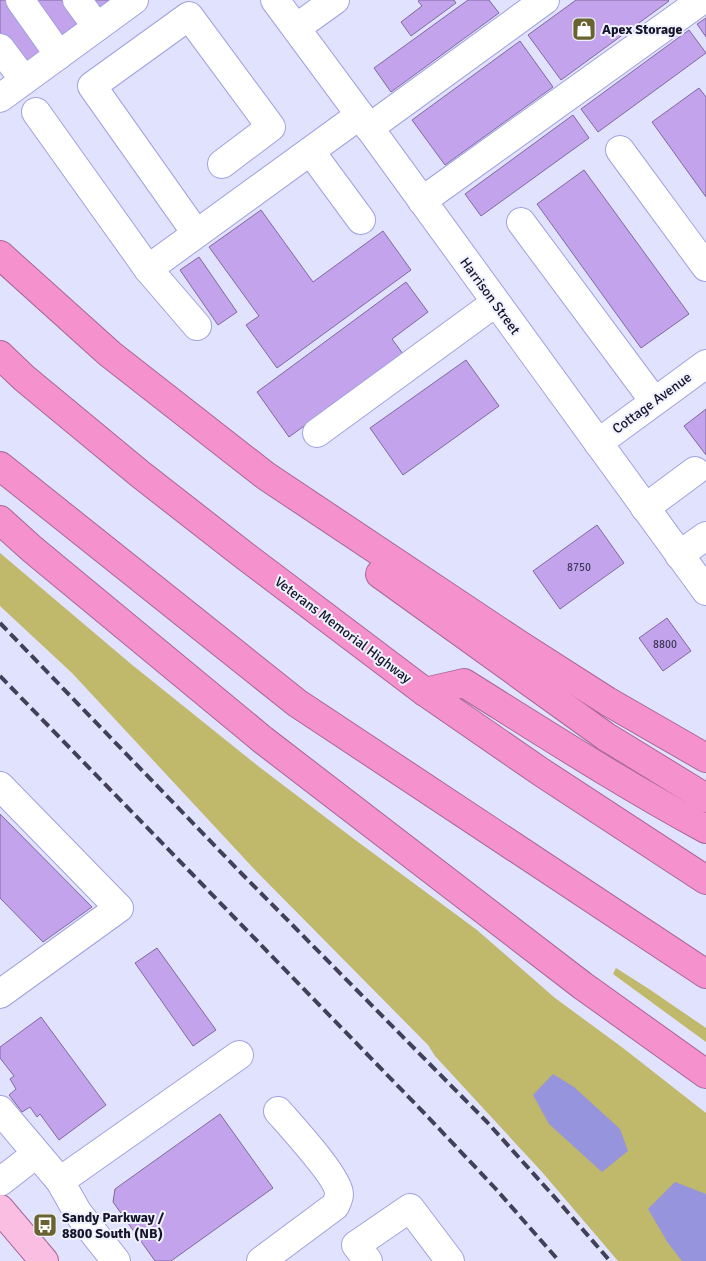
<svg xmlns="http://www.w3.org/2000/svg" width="706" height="1261" font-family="Signika,sans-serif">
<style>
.green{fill:#c0b86b}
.water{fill:#9594dd}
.building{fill:#c2a3ec;stroke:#8169a1}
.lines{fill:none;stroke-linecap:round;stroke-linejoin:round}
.minor-casing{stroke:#a1a2e0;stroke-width:30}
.major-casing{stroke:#a76695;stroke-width:30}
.highway-casing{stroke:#a76695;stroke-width:30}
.minor{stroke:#fff;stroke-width:28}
.major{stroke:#f9bee2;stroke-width:28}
.highway{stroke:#f592ce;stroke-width:28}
.rail{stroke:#414058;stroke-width:4;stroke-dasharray:10 5;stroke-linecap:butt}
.labels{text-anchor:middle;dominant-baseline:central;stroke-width:4;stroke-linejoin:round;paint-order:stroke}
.number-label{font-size:11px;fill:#40385b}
.poi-label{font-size:14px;font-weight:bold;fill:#15142b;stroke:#f0f1fe;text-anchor:start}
.street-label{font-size:14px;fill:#15142b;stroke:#f0f1fe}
</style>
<rect width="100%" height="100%" fill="#e1e2fd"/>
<!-- green -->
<g class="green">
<polygon points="0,553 131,664 258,766 354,839 477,930 555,998 623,1048 706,1113 706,1261 618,1261 542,1172 435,1056 428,1045 256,871 72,673 0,606"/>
<polygon points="616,968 649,989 706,1028 706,1042 613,974"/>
</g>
<!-- water -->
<g class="water">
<polygon points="553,1074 574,1087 620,1129 628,1151 602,1172 549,1124 533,1095"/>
<polygon points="675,1182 706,1194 706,1261 682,1261 668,1243 648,1209"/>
</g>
<!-- building -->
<g class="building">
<polygon points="0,0 10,0 47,51 25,68 0,34"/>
<polygon points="32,0 67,0 85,25 62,41"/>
<polygon points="90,0 118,0 100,14"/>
<polygon points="420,0 454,0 456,3 411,36 401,22 422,6 418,1"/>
<polygon points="468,0 489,0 499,13 391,92 374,68"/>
<polygon points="576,0 668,0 669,1 561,80 528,35"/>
<polygon points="706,18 706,37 697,24"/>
<polygon points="689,30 706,53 598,132 581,109"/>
<polygon points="520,41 553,87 445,165 412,120"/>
<polygon points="699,88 706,97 706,197 652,122"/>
<polygon points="573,115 589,138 481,216 465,194"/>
<polygon points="584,170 689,314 641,348 537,204"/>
<polygon points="261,210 313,282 383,231 411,270 277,368 246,325 259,316 209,247"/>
<polygon points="199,257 237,312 218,325 180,270"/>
<polygon points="406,282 428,312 392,339 403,354 289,437 257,392"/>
<polygon points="466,360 499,406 403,475 370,428"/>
<polygon points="706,409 706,455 684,426"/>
<polygon points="597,525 624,563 560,609 533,571"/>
<polygon points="667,618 691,651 663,671 639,638"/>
<polygon points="0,814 92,907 43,942 0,898"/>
<polygon points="157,948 216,1030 193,1046 135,963"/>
<polygon points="41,1017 106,1105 59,1140 40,1114 37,1117 30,1107 22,1112 9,1095 16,1089 10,1079 14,1076 0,1058 0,1047"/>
<polygon points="220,1114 273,1188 171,1261 155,1261 113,1202 115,1189"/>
</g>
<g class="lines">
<!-- minor casing -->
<g class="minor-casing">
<g id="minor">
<polyline points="20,0 59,55"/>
<polyline points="77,0 97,27"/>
<polyline points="275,0 360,115 706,591"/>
<polyline points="296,28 335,0"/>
<polyline points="0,48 24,80"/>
<polyline points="0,98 134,0"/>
<polyline points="36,112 148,269 197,326"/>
<polyline points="369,128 545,0"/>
<polyline points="620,150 706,267"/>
<polyline points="311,152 361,220"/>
<polyline points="422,201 702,0"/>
<polyline points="521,222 654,401"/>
<polyline points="196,233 92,86 189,16 271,127 222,164"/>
<polyline points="148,269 360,115"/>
<polyline points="317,433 495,303"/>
<polyline points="598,443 706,364"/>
<polyline points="645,508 695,471"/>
<polyline points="679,555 706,536"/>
<polyline points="0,786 119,908 0,994"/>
<polyline points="0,1110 60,1181 78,1213 116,1261"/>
<polyline points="60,1181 239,1055"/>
<polyline points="0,1182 36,1154"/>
<path d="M261,1261l74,-55c2,-4 4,-8 4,-12 0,-16 -48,-68 -61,-83"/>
<polyline points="368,1261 356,1245 410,1208 450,1261"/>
</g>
</g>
<!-- major casing -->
<g class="major-casing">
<polyline id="major" points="0,1209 44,1261"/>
</g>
<!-- highway casing -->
<g class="highway-casing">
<g id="highway">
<polyline points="0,255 110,354 266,476 518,644 607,701 706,758"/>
<polyline points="0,355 24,378 140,474 245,556 425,692 541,772 706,880"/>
<polyline points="0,466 297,703 706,974"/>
<polyline points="0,520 32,549 263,740 583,986 706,1074"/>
<polyline points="380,574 605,736 706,798"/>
<path d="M425,692l39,-9c80,50 159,101 242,146"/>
</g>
</g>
<!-- minor -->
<use href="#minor" class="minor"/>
<!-- major -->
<use href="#major" class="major"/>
<!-- highway -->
<use href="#highway" class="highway"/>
<!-- rail -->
<g class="rail">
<polyline points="0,623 242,874 487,1122 558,1201 610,1261"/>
<polyline points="0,676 428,1117 495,1188 559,1261"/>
</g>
</g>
<!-- icons -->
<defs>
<g id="shop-square" transform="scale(1.25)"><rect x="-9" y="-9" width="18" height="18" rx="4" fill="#686330" stroke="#f0f1fe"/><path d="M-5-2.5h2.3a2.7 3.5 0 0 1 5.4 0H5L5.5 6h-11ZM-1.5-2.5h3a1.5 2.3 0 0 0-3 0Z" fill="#fff"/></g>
<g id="bus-square" transform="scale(1.25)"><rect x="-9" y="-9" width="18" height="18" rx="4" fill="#686330" stroke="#f0f1fe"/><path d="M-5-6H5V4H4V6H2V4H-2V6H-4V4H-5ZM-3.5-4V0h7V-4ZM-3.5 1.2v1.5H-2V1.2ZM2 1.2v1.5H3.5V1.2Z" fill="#fff"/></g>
</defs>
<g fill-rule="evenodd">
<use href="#shop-square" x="584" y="29"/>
<use href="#bus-square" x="45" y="1225"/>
</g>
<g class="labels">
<!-- number labels -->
<g class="number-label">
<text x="579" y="567">8750</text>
<text x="665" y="644">8800</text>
</g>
<!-- poi labels -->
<g class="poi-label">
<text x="602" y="29">Apex Storage</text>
<text x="62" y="1217">Sandy Parkway /<tspan x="62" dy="16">8800 South (NB)</tspan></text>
</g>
<!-- street labels -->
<g class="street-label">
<text transform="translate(490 296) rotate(54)">Harrison Street</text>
<text transform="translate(652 403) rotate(-36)">Cottage Avenue</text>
<text transform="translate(343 630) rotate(37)">Veterans Memorial Highway</text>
</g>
</g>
</svg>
